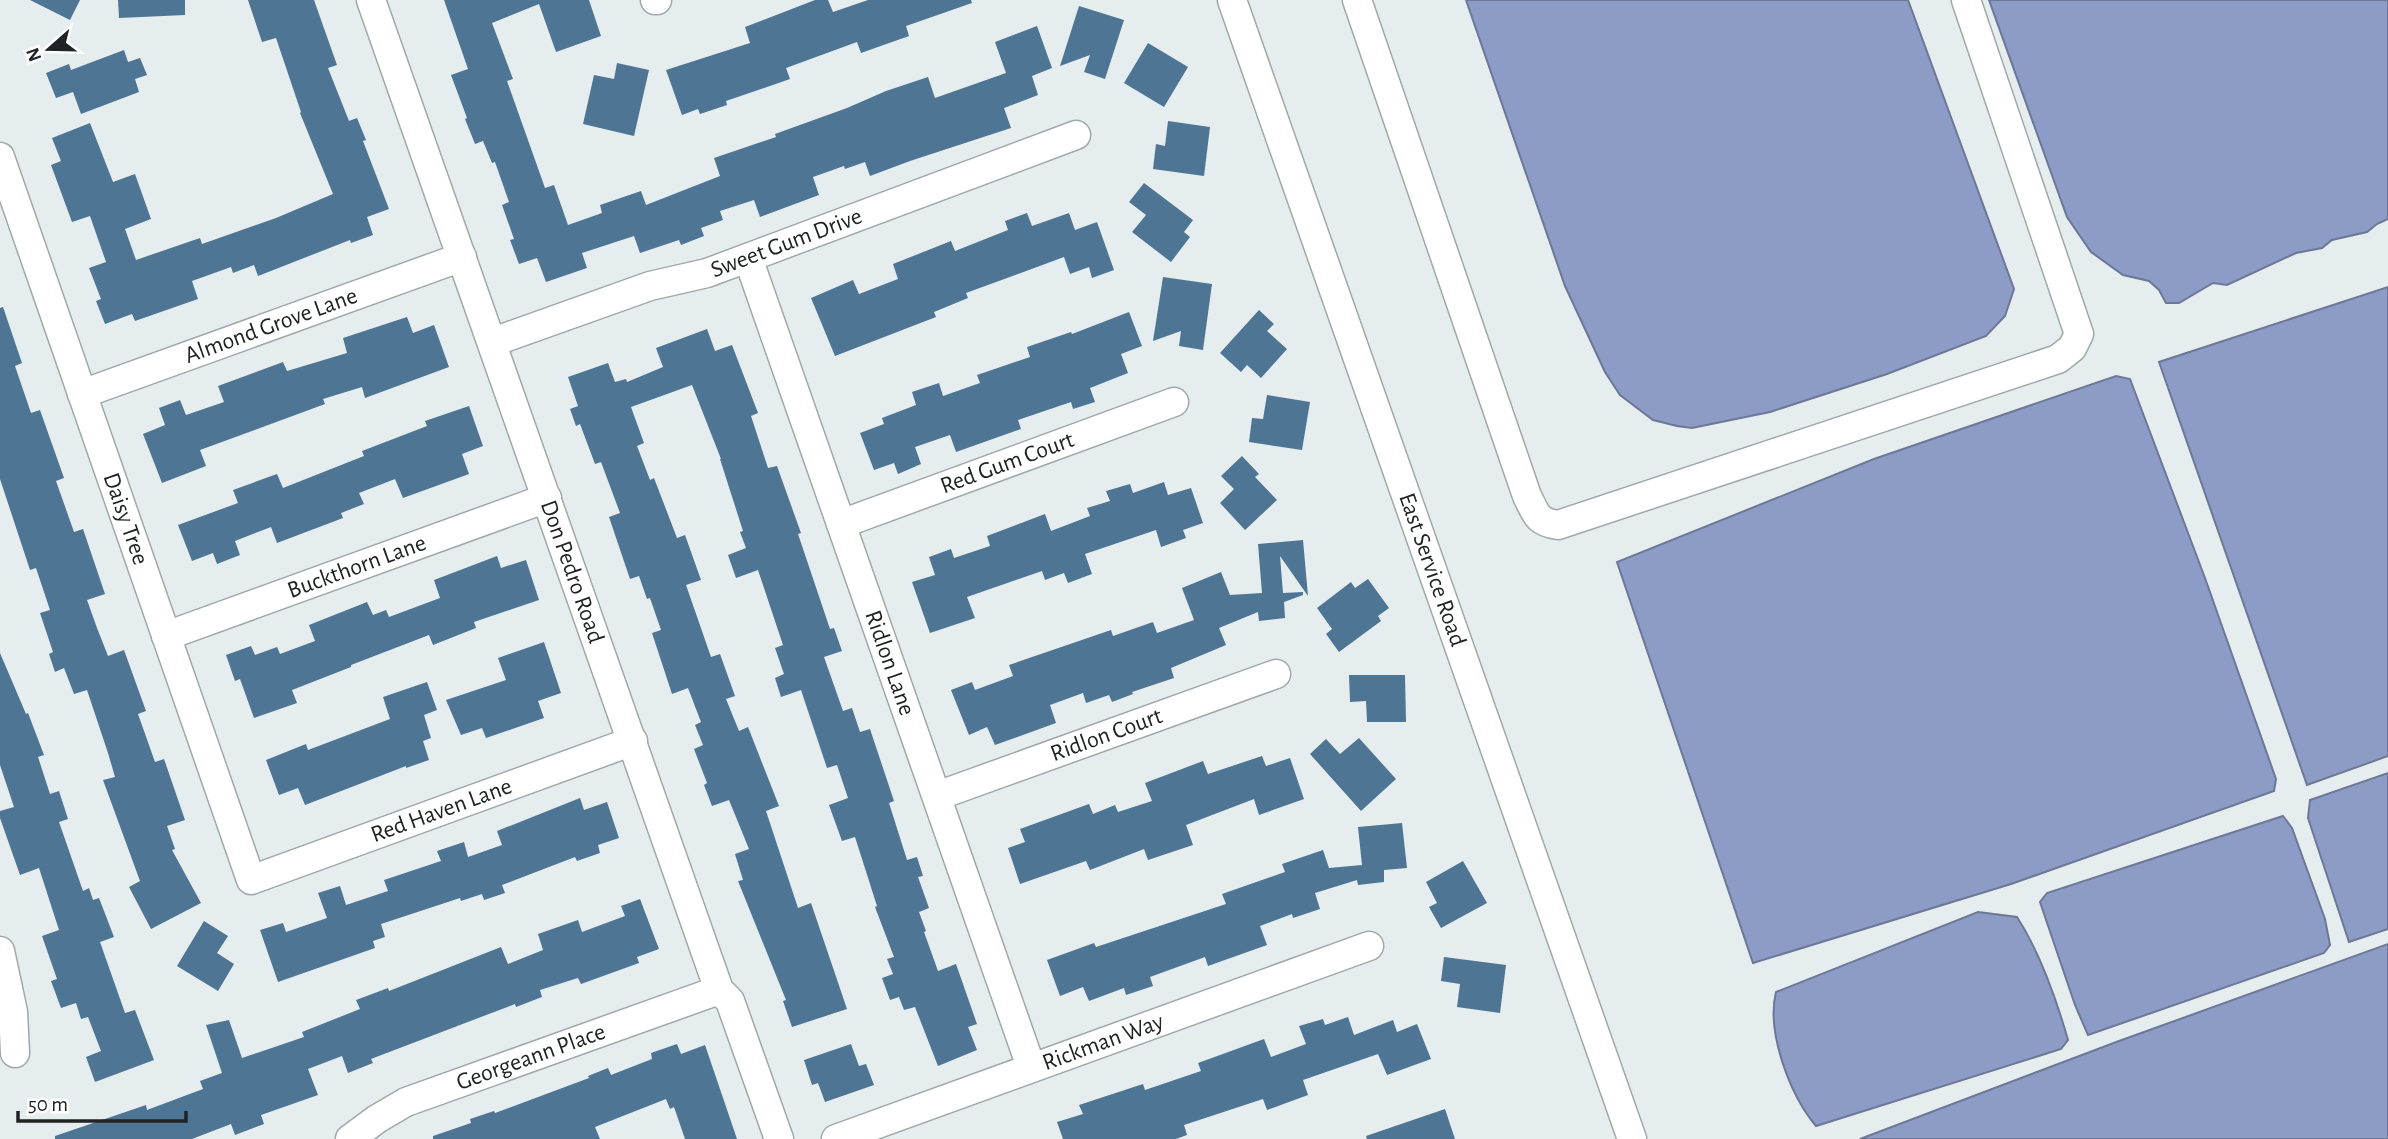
<svg xmlns="http://www.w3.org/2000/svg" width="2388" height="1139" font-family="'Alegreya Sans',sans-serif">
<style>
.water{fill:#8d9cc7;stroke:#6c7896;stroke-width:2}
.building{fill:#4e7594}
.lines{fill:none;stroke-linecap:round;stroke-linejoin:round}
.minor-casing{stroke:#a1a8aa;stroke-width:31}
.minor{stroke:#fff;stroke-width:28}
.labels{text-anchor:middle;dominant-baseline:central;stroke-width:6;stroke-linejoin:round;paint-order:stroke}
.street-label{font-size:24px;fill:#202323;stroke:#fff}
</style>
<rect width="100%" height="100%" fill="#e5edef"/>
<!-- water -->
<g class="water">
<polygon points="1466,0 1908,0 2014,289 2005,316 1986,336 1887,374 1770,412 1692,428 1677,426 1653,420 1620,395 1605,372 1565,286"/>
<polygon points="1989,0 2388,0 2388,219 2377,224 2367,232 2332,240 2322,248 2296,253 2227,285 2213,283 2179,303 2166,303 2159,290 2149,281 2123,275 2091,252 2067,217"/>
<polygon points="2388,287 2388,756 2307,785 2159,362"/>
<polygon points="2116,376 2130,379 2205,578 2276,779 2274,791 2011,884 1753,963 1617,562 1874,459"/>
<polygon points="2388,773 2388,929 2349,942 2308,818 2310,800"/>
<polygon points="2283,816 2292,828 2325,919 2330,945 2324,953 2088,1035 2075,1005 2040,902 2047,893"/>
<path d="M1978,912l39,5c24,37 39,81 51,123l-7,9 -245,77c-26,-31 -50,-94 -40,-134z"/>
<polygon points="2388,944 2388,1139 1860,1139 2119,1041"/>
</g>
<!-- building -->
<g class="building">
<polygon points="30,0 80,0 70,20"/>
<polygon points="118,0 185,0 185,15 119,18"/>
<polygon points="248,0 314,0 337,65 328,68 349,121 357,118 366,140 363,141 389,209 367,217 373,235 351,243 350,240 258,276 254,265 233,273 231,267 192,281 198,299 135,321 132,314 105,324 96,301 101,299 89,268 106,262 90,216 72,222 51,165 61,161 52,138 90,123 113,182 135,174 151,219 125,229 136,260 200,238 202,244 276,218 333,194 300,113 301,112 276,38 262,42"/>
<polygon points="444,0 589,0 601,36 556,52 539,4 492,23 513,79 507,81 545,188 554,185 568,225 602,213 600,205 641,191 646,205 720,176 714,158 776,137 775,134 847,108 886,91 928,77 935,98 1006,73 995,42 1037,26 1052,68 1032,76 1038,95 1004,108 1011,128 910,161 870,176 865,162 845,169 844,166 813,177 819,195 760,217 754,200 720,211 723,220 701,228 704,236 681,245 679,240 640,253 634,236 582,253 587,268 546,282 537,258 519,264 510,240 514,239 502,205 509,202 495,162 492,163 483,141 475,144 465,119 467,118 451,75 468,69"/>
<polygon points="815,0 828,0 833,12 868,0 971,0 972,3 906,26 909,36 861,53 857,42 786,68 790,79 726,101 727,105 700,114 698,109 682,115 666,70 750,43 745,27"/>
<polygon points="1079,6 1124,20 1105,79 1084,72 1090,55 1060,66"/>
<polygon points="1148,43 1188,67 1164,107 1124,83"/>
<polygon points="124,50 128,62 140,58 147,75 135,79 139,92 81,114 73,92 56,98 46,73 69,64 71,70"/>
<polygon points="617,63 649,70 634,136 583,124 594,75 614,79"/>
<polygon points="1168,121 1210,127 1204,176 1153,169 1156,144 1165,146"/>
<polygon points="1144,183 1193,220 1184,232 1190,237 1171,262 1132,232 1146,215 1129,202"/>
<polygon points="1027,213 1032,226 1069,213 1075,230 1097,222 1114,270 1092,278 1089,267 1070,274 1064,257 966,293 968,298 934,312 936,317 835,356 811,298 853,280 859,294 898,279 893,264 951,241 955,251 1008,230 1005,221"/>
<polygon points="1163,277 1212,284 1203,350 1179,346 1181,331 1153,341"/>
<polygon points="3,307 22,363 15,366 31,413 40,410 64,478 56,481 74,532 83,529 105,594 87,600 97,628 108,656 124,650 146,711 138,714 155,762 164,759 185,820 167,826 175,849 172,850 201,903 151,929 129,887 140,881 103,780 115,777 108,753 87,690 74,694 64,668 55,672 49,654 53,652 40,613 50,610 36,568 30,570 0,479 0,308"/>
<polygon points="1259,310 1274,324 1267,331 1287,349 1261,378 1247,365 1241,372 1220,353"/>
<polygon points="1129,312 1142,346 1121,354 1128,373 1090,388 1095,402 1073,409 1071,402 1018,420 1021,429 956,452 950,435 915,447 921,464 898,474 894,463 874,470 860,433 884,424 882,418 916,405 912,392 939,383 943,396 980,383 977,375 1030,357 1027,347 1071,332 1072,334"/>
<polygon points="407,317 413,333 434,325 449,367 365,398 362,387 323,399 325,404 200,450 206,466 162,483 143,434 165,425 159,408 180,400 186,415 224,402 218,386 283,362 287,371 347,353 343,338"/>
<polygon points="707,329 715,351 732,345 758,413 751,416 768,468 777,466 801,533 798,534 830,629 834,628 842,651 824,657 843,711 852,708 860,732 870,729 894,801 889,803 907,860 917,857 923,876 918,877 929,908 919,912 926,931 924,932 938,971 956,964 977,1024 968,1027 977,1050 938,1066 915,1007 904,1010 899,997 890,1000 882,978 893,974 887,959 894,957 875,907 877,906 855,837 842,841 829,805 848,798 837,765 827,768 801,690 781,697 775,678 784,674 775,648 783,645 758,570 736,578 728,555 746,548 740,532 743,531 720,459 721,459 692,385 631,407 644,443 637,446 650,480 654,478 677,538 685,535 701,580 686,585 711,657 720,654 735,696 726,699 739,731 748,727 779,806 766,811 798,908 811,903 847,1009 792,1027 783,1001 786,1000 738,881 743,880 735,854 749,849 729,800 712,806 704,785 707,783 694,749 703,745 695,725 701,722 688,688 672,694 652,633 661,630 650,598 647,599 639,576 630,579 609,517 620,513 601,462 595,464 580,424 576,426 570,409 578,406 568,377 608,363 615,382 626,379 627,382 663,367 656,348"/>
<polygon points="1267,395 1310,402 1302,450 1249,442 1252,418 1263,419"/>
<polygon points="469,406 483,446 462,454 469,474 403,498 395,479 359,493 364,504 341,513 343,518 277,543 271,527 235,541 240,555 217,564 213,553 192,561 178,525 238,503 233,490 277,474 283,488 364,456 362,451 427,426 425,421"/>
<polygon points="1242,456 1259,474 1255,477 1277,500 1245,530 1220,503 1234,489 1221,476"/>
<polygon points="1164,482 1168,495 1191,488 1203,523 1183,530 1186,538 1161,547 1156,530 1085,554 1092,574 1068,583 1064,573 1045,580 1042,571 967,597 975,618 930,633 912,582 935,575 929,557 951,549 954,558 990,546 987,536 1045,514 1051,531 1090,516 1087,508 1110,501 1106,491 1130,484 1133,493"/>
<polygon points="1303,540 1308,596 1280,556 1283,593 1303,592 1303,595 1284,602 1285,618 1259,621 1258,612 1219,628 1226,645 1171,668 1174,678 1132,692 1133,694 1112,702 1109,695 1086,703 1083,693 1050,705 1056,723 995,745 987,727 969,735 951,690 972,682 975,690 1013,676 1009,665 1111,630 1113,636 1153,622 1157,633 1194,620 1182,588 1221,572 1230,595 1262,593 1258,544"/>
<polygon points="497,556 501,568 526,560 539,600 474,622 476,628 433,645 429,635 351,665 351,667 292,690 297,703 254,718 240,679 235,681 226,655 251,646 255,655 277,647 280,654 315,641 309,625 367,602 373,615 386,610 389,617 440,598 434,580"/>
<polygon points="1368,579 1389,608 1378,616 1381,621 1339,652 1326,634 1332,629 1317,608 1351,582 1355,588"/>
<polygon points="544,642 561,693 538,701 544,718 486,738 482,728 461,735 446,700 506,680 498,658"/>
<polygon points="0,653 26,714 28,713 44,755 38,757 50,794 59,791 68,819 59,822 83,891 89,888 93,900 99,898 114,937 100,942 125,1013 135,1010 154,1060 95,1082 86,1057 101,1051 88,1017 81,1019 76,1003 61,1008 51,981 57,979 42,936 59,930 39,868 20,875 0,818 0,811 14,807 0,765"/>
<polygon points="1349,675 1405,675 1406,722 1367,722 1366,701 1350,702"/>
<polygon points="427,682 437,710 424,715 431,738 423,741 429,760 406,768 406,766 305,805 298,788 279,795 266,760 306,744 308,750 390,719 383,697"/>
<polygon points="1359,738 1396,779 1361,811 1310,754 1326,739 1340,754"/>
<polygon points="1262,756 1266,766 1290,758 1304,799 1259,815 1254,799 1186,825 1193,845 1148,860 1144,849 1090,870 1086,861 1020,884 1008,848 1025,842 1020,829 1089,804 1093,814 1115,805 1118,812 1152,801 1145,783 1203,761 1208,774"/>
<polygon points="580,798 584,810 607,802 619,838 598,845 600,853 577,861 575,857 502,885 505,893 484,900 482,894 461,901 460,898 381,924 385,937 373,941 375,948 278,982 260,930 283,923 286,932 327,918 318,893 340,886 346,905 388,891 384,880 441,861 437,851 464,842 468,857 502,845 497,831"/>
<polygon points="1402,823 1407,868 1384,870 1384,882 1358,885 1357,880 1315,893 1320,909 1293,918 1292,914 1260,926 1267,945 1208,966 1205,957 1150,977 1153,986 1126,995 1124,988 1089,1001 1083,987 1060,996 1047,960 1094,943 1096,947 1226,904 1222,894 1285,872 1282,864 1323,850 1329,868 1362,865 1358,827"/>
<polygon points="1463,861 1487,903 1441,928 1429,907 1437,903 1426,882"/>
<polygon points="640,899 659,949 637,957 639,963 581,984 578,978 540,990 542,997 516,1007 515,1004 371,1059 373,1063 348,1073 342,1056 308,1069 318,1095 261,1115 264,1124 235,1135 231,1124 192,1139 55,1139 55,1136 146,1105 147,1110 203,1089 200,1081 222,1073 206,1025 229,1020 242,1058 304,1037 302,1032 360,1009 356,1000 388,988 389,991 501,947 508,964 543,950 538,934 578,920 582,932 625,916 621,906"/>
<polygon points="204,921 228,936 217,953 234,964 218,991 177,966"/>
<polygon points="1444,957 1506,965 1500,1013 1457,1007 1460,984 1441,981"/>
<polygon points="1348,1017 1354,1035 1393,1020 1397,1032 1417,1024 1431,1059 1387,1075 1378,1054 1303,1080 1308,1095 1267,1110 1263,1099 1184,1125 1187,1135 1176,1139 1063,1139 1057,1122 1083,1114 1079,1105 1143,1084 1145,1090 1201,1071 1198,1063 1264,1039 1271,1057 1306,1044 1299,1026 1323,1019 1325,1025"/>
<polygon points="677,1044 681,1054 705,1045 737,1139 685,1139 674,1107 670,1109 666,1099 595,1127 600,1139 433,1139 433,1136 471,1123 470,1119 494,1111 495,1113 589,1078 588,1076 608,1068 611,1075 652,1059 651,1053"/>
<polygon points="851,1044 859,1066 866,1064 874,1085 825,1102 818,1083 812,1085 804,1060"/>
<polygon points="1445,1109 1455,1139 1367,1139 1366,1136"/>
</g>
<g class="lines">
<!-- minor casing -->
<g class="minor-casing">
<g id="minor">
<path id="s1" d="M371,0l348,990 11,11 49,138"/>
<polyline points="655,0 657,0"/>
<path id="s2" d="M1232,0l400,1139"/>
<path d="M1357,0l170,496c9,17 9,26 31,29l500,-166 14,-11 7,-14 -113,-334"/>
<path id="s3" d="M0,157l251,723 382,-139"/>
<path id="s4" d="M748,258l283,809"/>
<path id="s5" d="M493,342l157,-56 57,-13 369,-138"/>
<path id="s6" d="M82,394l380,-137"/>
<path id="s7" d="M841,524l333,-122"/>
<path id="s8" d="M166,636l381,-138"/>
<path id="s9" d="M937,796l339,-122"/>
<polyline points="0,951 13,1012 15,1053"/>
<path id="s10" d="M350,1139l27,-20 29,-17 313,-112"/>
<path id="s11" d="M836,1139l533,-193"/>
</g>
</g>
<!-- minor -->
<use href="#minor" class="minor"/>
</g>
<g class="labels">
<!-- street labels -->
<g class="street-label">
<text stroke="none"><textPath href="#s5" startOffset="310">Sweet Gum Drive</textPath></text>
<text stroke="none"><textPath href="#s6" startOffset="201">Almond Grove Lane</textPath></text>
<text stroke="none"><textPath href="#s7" startOffset="177">Red Gum Court</textPath></text>
<text stroke="none"><textPath href="#s3" startOffset="383">Daisy Tree</textPath></text>
<text stroke="none"><textPath href="#s8" startOffset="203">Buckthorn Lane</textPath></text>
<text stroke="none"><textPath href="#s2" startOffset="604">East Service Road</textPath></text>
<text stroke="none"><textPath href="#s1" startOffset="606">Don Pedro Road</textPath></text>
<text stroke="none"><textPath href="#s4" startOffset="429">Ridlon Lane</textPath></text>
<text stroke="none"><textPath href="#s9" startOffset="180">Ridlon Court</textPath></text>
<text stroke="none"><textPath href="#s3" startOffset="968">Red Haven Lane</textPath></text>
<text stroke="none"><textPath href="#s11" startOffset="284">Rickman Way</textPath></text>
<text stroke="none"><textPath href="#s10" startOffset="200">Georgeann Place</textPath></text>
</g>
</g>
<!-- north arrow -->
<g transform="translate(49 49) rotate(250)" stroke="#ffffff" stroke-width="5" paint-order="stroke">
<path d="M0-5L12 26L0 18L-12 26Z" fill="#202323"/>
<text y="-10" font-size="19" font-weight="bold" text-anchor="middle" fill="#202323">N</text>
</g>
<!-- scale -->
<path d="M18 1111v10h168v-10" fill="none" stroke="#202323" stroke-width="3.5"/>
<text x="28" y="1111" font-size="21" fill="#202323" stroke="#ffffff" stroke-width="5" paint-order="stroke">50 m</text>
</svg>
